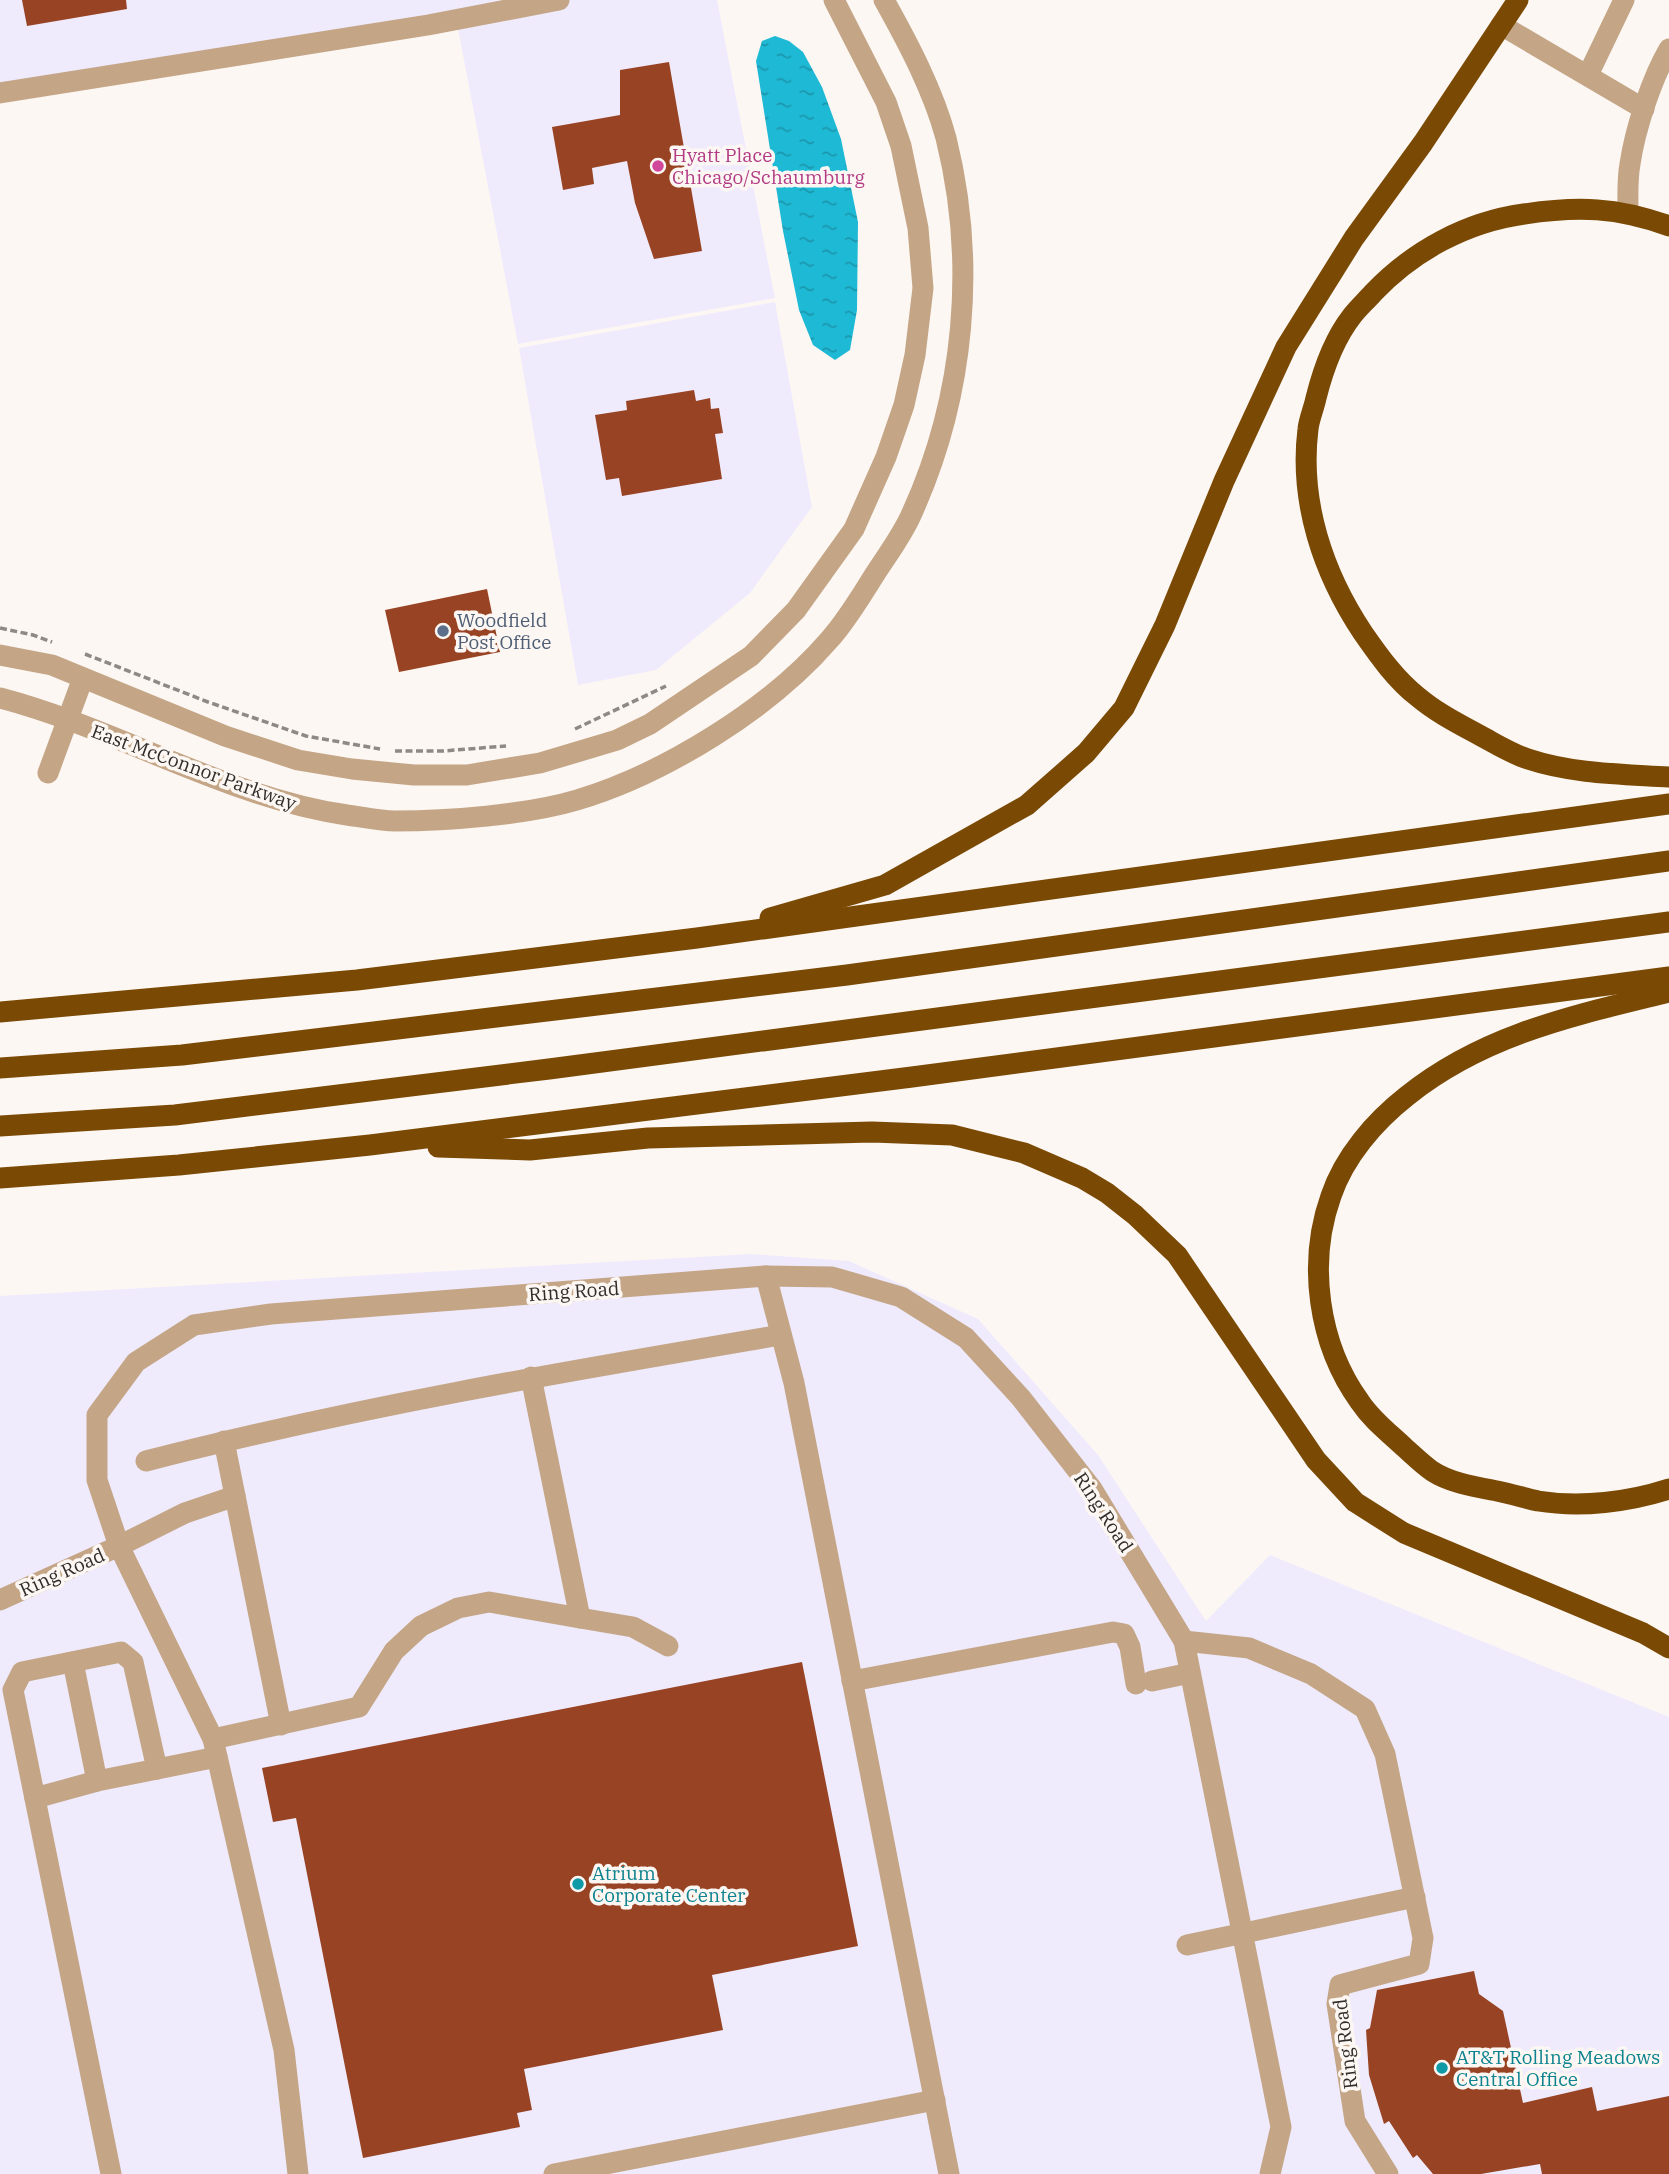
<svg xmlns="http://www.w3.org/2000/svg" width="1669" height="2174" font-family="'IBM Plex Serif',serif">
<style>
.commercial{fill:#efebfd}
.water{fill:url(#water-ripples)}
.building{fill:#984323}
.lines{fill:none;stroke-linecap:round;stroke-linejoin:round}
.path{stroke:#8e8986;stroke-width:3.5;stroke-dasharray:7 3.5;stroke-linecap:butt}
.minor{stroke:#c4a687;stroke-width:21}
.highway{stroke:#7a4a05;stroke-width:21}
.hotel-dot{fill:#d1479c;stroke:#fdf7f3;stroke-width:2.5}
.service-dot{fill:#5c6f8a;stroke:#fdf7f3;stroke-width:2.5}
.culture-dot{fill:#0f9aa8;stroke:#fdf7f3;stroke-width:2.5}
.labels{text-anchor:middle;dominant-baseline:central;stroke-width:7;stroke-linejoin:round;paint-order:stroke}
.hotel-label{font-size:19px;fill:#b23c85;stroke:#fdf7f3;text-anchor:start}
.service-label{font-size:19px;fill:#4e5e75;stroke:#fdf7f3;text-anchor:start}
.street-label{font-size:19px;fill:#302c2a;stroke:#fdf7f3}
.culture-label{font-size:19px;fill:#0d838f;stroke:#fdf7f3;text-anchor:start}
</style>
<defs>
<pattern id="water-ripples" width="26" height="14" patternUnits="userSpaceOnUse" patternTransform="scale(1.75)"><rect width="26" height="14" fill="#1eb9d5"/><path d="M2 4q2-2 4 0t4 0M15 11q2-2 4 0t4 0" fill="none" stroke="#1b97ad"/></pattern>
</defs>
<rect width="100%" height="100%" fill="#fdf7f3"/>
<!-- commercial -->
<g class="commercial">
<polygon points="0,0 717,0 775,298 518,344 455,13 0,85"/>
<polygon points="775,302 812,507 750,593 656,670 578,685 519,348"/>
<polygon points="751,1254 849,1261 978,1319 1098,1455 1206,1621 1270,1555 1669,1717 1669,2174 0,2174 0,1296"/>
</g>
<!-- water -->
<polygon class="water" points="775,36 789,41 803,52 822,87 841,139 858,222 857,310 850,350 835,360 813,345 799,310 783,231 756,61 762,41"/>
<!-- building -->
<g class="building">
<polygon points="22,0 126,0 127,9 27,26"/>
<polygon points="669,62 702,251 654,259 635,203 627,161 592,168 594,184 563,190 552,127 620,115 620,70"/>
<polygon points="694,390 696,401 710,398 711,409 719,408 723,433 715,434 722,479 622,496 619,478 606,480 595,415 627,410 626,401"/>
<polygon points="487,589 500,652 399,672 385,610"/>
<polygon points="802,1662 858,1946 712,1975 723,2030 524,2069 532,2110 517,2113 520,2127 363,2158 296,1818 273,1822 262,1768"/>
<polygon points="1474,1971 1479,1994 1503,2011 1523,2103 1592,2087 1597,2111 1669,2096 1669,2174 1542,2174 1540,2164 1481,2174 1433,2174 1417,2155 1413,2158 1389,2121 1384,2124 1369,2075 1366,2030 1370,2028 1377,1990"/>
</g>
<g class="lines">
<!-- path -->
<g class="path">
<polyline points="0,628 33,635 52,642"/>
<polyline points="85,654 208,702 306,736 380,749"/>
<polyline points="575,729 666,686"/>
<polyline points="395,751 443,751 506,746"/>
</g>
<!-- minor -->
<g class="minor">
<polyline points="1501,25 1644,109"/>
<polyline points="1588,75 1624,0"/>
<polyline points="0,93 428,25 559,0"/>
<path d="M1628,214c0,-17 -1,-34 2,-50 5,-35 22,-86 39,-115"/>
<polyline points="0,655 52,665 225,736 298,760 352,769 414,775 467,775 540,763 617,740 650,724 751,656 796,610 854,529 886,457 904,405 915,355 923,288 918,228 901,146 886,102 834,0"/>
<path d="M0,698c118,31 225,99 347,117 16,2 32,6 48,6 52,0 132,-6 182,-21 87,-26 193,-91 253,-161 17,-19 31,-43 45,-65 13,-20 28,-40 37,-61 53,-117 65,-251 34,-375 -13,-48 -38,-95 -62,-138"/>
<polyline points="48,773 83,678"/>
<polyline points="766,1276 794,1383 949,2174"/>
<polyline points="224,1441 281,1725"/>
<path d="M146,1461c209,-54 422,-90 635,-126"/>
<polyline points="235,1496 185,1513 119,1546 213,1739 284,2050 298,2174"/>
<polyline points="0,1600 119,1546 97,1480 97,1415 136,1362 194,1325 271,1314 766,1276 832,1277 901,1297 966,1338 1021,1398 1092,1489 1184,1641 1281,2127 1270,2174"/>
<polyline points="580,1618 633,1627 668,1646"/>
<polyline points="1184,1641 1249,1648 1311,1674 1365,1709 1385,1754 1423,1938 1419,1964 1340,1985 1337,2004 1355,2121 1388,2174"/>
<polyline points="852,1681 1113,1632 1124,1634 1130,1647 1136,1684"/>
<polyline points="1152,1681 1190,1673"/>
<polyline points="213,1739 359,1707 394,1651 421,1626 458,1608 489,1602 580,1618 531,1377"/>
<polyline points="97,1781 217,1757"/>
<polyline points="35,1798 97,1781 73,1662"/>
<polyline points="1187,1945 1415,1897"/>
<polyline points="111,2174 13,1690 22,1672 121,1652 133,1662 157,1769"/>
<polyline points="554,2174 935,2100"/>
</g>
<!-- highway -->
<g class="highway">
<path d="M1669,226c-52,-19 -91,-20 -145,-12 -58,8 -111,37 -151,79 -7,8 -15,15 -21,23 -18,23 -29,54 -36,82 -2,10 -7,21 -8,31 -9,73 15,144 55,204 16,23 33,47 55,64 19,16 41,27 63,39 15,8 31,18 47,23 45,15 94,15 141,18"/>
<polyline points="770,918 885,885 1027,805 1086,753 1124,708 1165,625 1224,481 1286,347 1354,238 1423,143 1518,0"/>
<path d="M1669,992c-93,23 -185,42 -262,104 -32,25 -63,61 -76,100 -24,67 -13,148 29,206 12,18 28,30 44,45 9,8 18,17 28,24 18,12 44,16 65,20 14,3 28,7 41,10 43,7 91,1 131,-12"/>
<polyline points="0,1012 357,980 697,938 1669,804"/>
<polyline points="0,1068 182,1055 847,975 1669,861"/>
<polyline points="0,1126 175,1115 549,1069 1669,922"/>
<polyline points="438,1147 530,1150 648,1138 872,1132 952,1135 1024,1153 1082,1178 1107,1193 1135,1215 1177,1255 1316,1460 1355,1502 1404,1533 1643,1633 1669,1648"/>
<polyline points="0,1178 179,1165 370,1145 912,1077 1669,977"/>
</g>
</g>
<!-- markers -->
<circle class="hotel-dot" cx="658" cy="166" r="7"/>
<circle class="service-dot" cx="443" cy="631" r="7"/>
<g class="culture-dot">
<circle cx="578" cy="1884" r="7"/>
<circle cx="1442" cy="2068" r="7"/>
</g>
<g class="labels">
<!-- hotel labels -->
<g class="hotel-label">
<text x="672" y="155">Hyatt Place<tspan x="672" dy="22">Chicago/Schaumburg</tspan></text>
</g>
<!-- service labels -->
<g class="service-label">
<text x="457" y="620">Woodfield<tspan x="457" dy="22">Post Office</tspan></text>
</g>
<!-- street labels -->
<g class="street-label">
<text transform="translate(194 767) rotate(20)">East McConnor Parkway</text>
<text transform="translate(574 1291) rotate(-4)">Ring Road</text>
<text transform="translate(1104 1512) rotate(57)">Ring Road</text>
<text transform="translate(62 1572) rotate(-24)">Ring Road</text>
<text transform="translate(1345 2044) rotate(-97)">Ring Road</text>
</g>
<!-- culture labels -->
<g class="culture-label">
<text x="592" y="1873">Atrium<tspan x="592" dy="22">Corporate Center</tspan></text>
<text x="1456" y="2057">AT&amp;T Rolling Meadows<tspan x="1456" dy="22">Central Office</tspan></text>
</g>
</g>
</svg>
